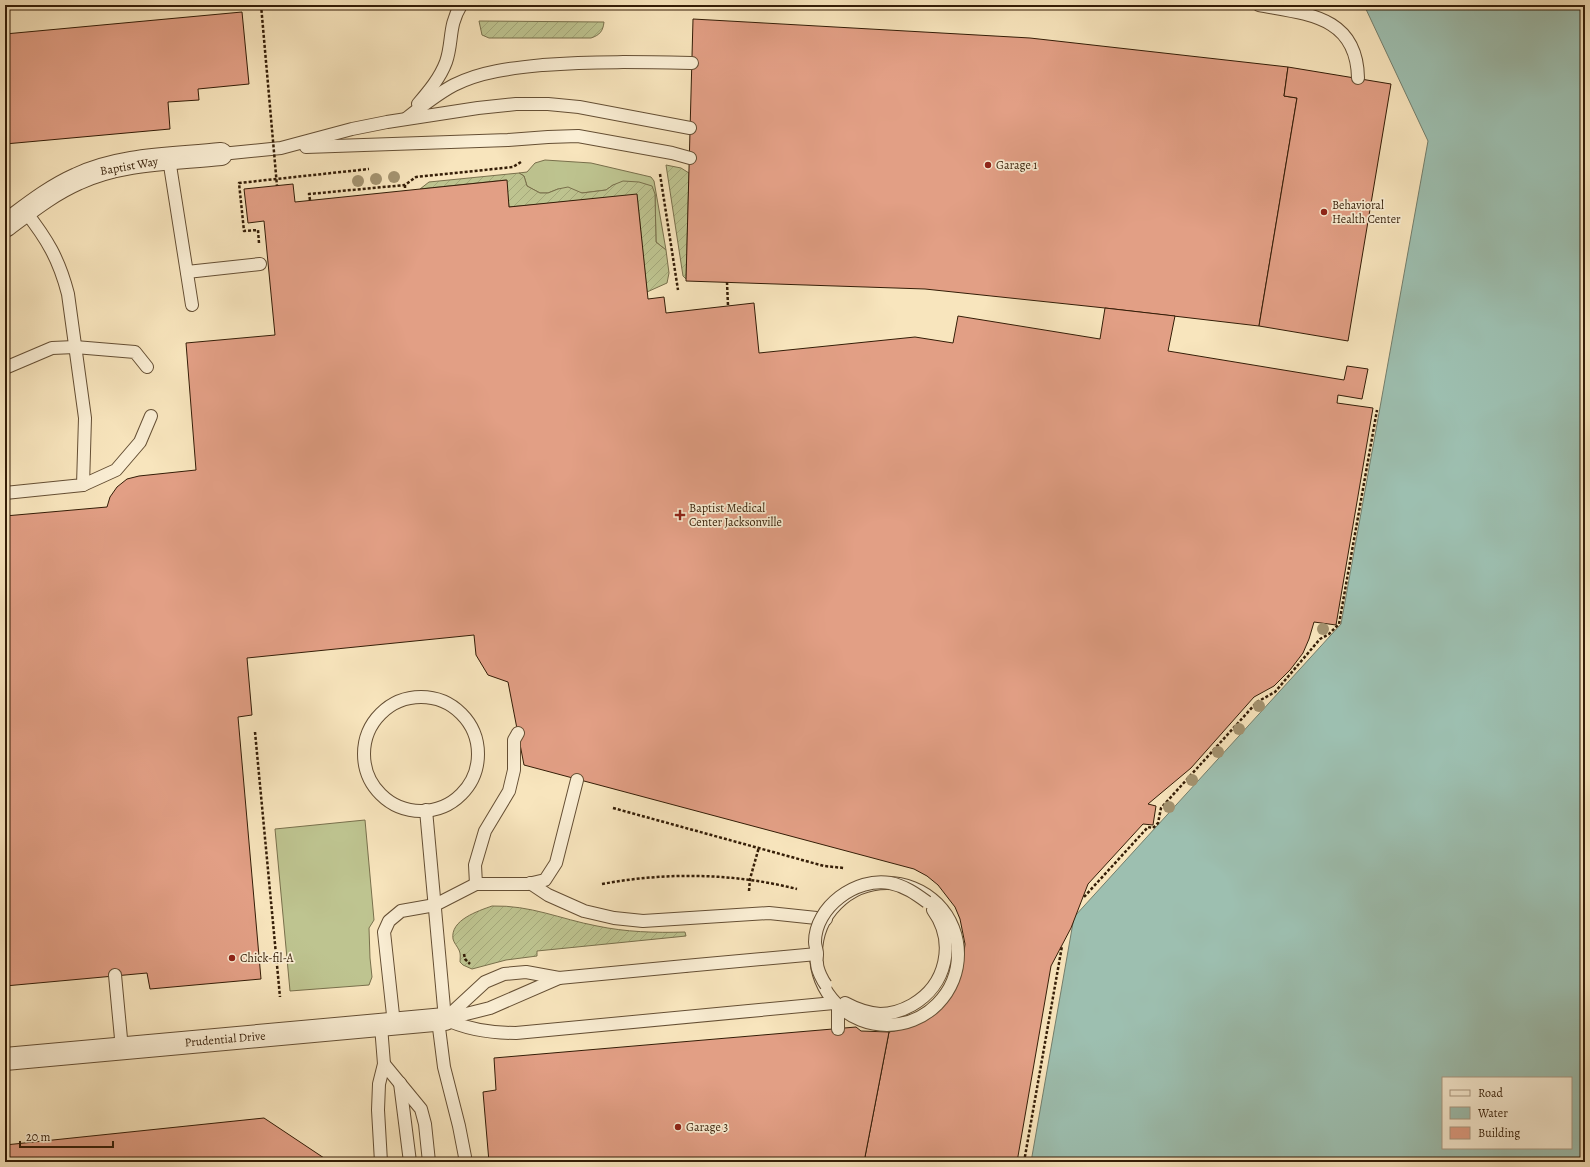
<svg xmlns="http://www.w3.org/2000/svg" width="1590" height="1167" font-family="Alegreya,serif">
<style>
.grass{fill:#bec490;stroke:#79704c}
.garden{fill:url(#garden-furrows);stroke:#79704c}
.water{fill:#9dbfb0;stroke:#737e6c;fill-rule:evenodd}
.building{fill:#e29f85;stroke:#341d07}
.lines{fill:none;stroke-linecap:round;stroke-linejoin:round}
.lane-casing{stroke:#654f34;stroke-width:14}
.street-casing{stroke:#654f34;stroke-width:24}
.path{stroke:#341d07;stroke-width:2.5;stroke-dasharray:3 2;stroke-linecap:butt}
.lane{stroke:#faeed4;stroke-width:12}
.street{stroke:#faeed4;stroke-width:22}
.lane-bridge-casing{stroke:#654f34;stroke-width:14;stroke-linecap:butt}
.path-bridge{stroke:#341d07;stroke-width:2.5;stroke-dasharray:3 2;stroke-linecap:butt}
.lane-bridge{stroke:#faeed4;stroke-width:12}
.tree{fill:#a3926f}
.poi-dot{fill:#8f2418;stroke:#faeed4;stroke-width:1.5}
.labels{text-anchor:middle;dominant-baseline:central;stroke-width:3.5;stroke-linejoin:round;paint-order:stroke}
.poi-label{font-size:12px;fill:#341d07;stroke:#faeed4;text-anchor:start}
.street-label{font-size:12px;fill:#341d07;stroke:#faeed4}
</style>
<defs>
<pattern id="garden-furrows" width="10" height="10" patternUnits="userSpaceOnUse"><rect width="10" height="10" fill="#bec490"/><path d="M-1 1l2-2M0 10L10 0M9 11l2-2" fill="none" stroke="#a4a87b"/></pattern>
</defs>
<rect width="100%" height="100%" fill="#f8e5bd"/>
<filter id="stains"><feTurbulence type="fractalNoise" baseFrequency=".005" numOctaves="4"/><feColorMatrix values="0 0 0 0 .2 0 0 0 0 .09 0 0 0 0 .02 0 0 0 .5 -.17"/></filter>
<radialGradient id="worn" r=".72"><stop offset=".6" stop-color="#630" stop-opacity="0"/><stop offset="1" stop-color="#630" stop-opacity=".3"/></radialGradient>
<!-- grass -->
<g class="grass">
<polygon points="545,160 591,163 651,177 654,181 666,250 656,242 655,194 613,185 606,190 582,193 558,189 548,193 540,193 527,186 524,176 519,173 527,172 535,163"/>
<polygon points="365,820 374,920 369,928 370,958 372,977 369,985 290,991 275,829"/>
</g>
<!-- garden -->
<g class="garden">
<path d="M479,21l125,1c-1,9 -4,13 -13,16h-102l-7,-3z"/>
<polygon points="666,165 681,168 689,173 686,279 683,276"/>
<polygon points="519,173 524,176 527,186 540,193 548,193 558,189 568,187 582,193 606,190 613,185 623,181 639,182 652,186 655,194 656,242 666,250 669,273 667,283 647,292 637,195 509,207 506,180 420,189 429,182"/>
<path d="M492,906c39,-1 68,13 105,20 29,6 58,7 88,6l1,4 -149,15v5l-31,4 -34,9 -9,-4 -3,-3c0,-4 1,-8 -1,-12 -2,-4 -5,-7 -6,-11 -3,-19 25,-28 39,-33z"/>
</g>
<!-- water -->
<path class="water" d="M1364,5h221v1157h-554l43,-245 267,-293 87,-483zM1443,1078h128v70h-128z"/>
<!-- building -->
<g class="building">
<polygon points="242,12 249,84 198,89 199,100 168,102 170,129 5,144 5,34"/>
<polygon points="693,19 1030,38 1288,67 1284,96 1297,98 1259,326 1105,308 925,289 686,281"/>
<polygon points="1288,67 1391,84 1348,341 1259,326 1297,98 1284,96"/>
<polygon points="507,180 509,207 637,194 648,299 664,297 666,313 754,303 759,353 915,337 953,343 958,316 1100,339 1105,308 1175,316 1168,351 1344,380 1347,366 1368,369 1362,399 1338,395 1337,403 1373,408 1336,625 1314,622 1309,639 1303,653 1290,670 1274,686 1254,697 1191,768 1148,804 1156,806 1153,825 1143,824 1088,884 1071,928 1051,966 1017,1162 864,1162 889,1032 906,1028 915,1025 933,1014 941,1007 954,990 962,968 965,944 960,919 955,907 938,885 927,876 914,869 524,765 508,682 488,675 476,655 474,635 247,658 252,715 238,717 261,979 150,989 147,973 5,986 5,516 107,507 110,497 117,487 127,479 139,476 196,470 186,343 275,335 264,221 248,223 244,189 293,184 295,202"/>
<polygon points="856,1027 861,1031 889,1032 864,1162 489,1162 483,1092 496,1090 494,1058"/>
<polygon points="264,1118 330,1162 5,1162 5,1145"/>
</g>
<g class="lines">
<!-- lane casing -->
<g class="lane-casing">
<g id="lane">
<path d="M1259,5c48,9 98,11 99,73"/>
<path d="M418,104c11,-13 22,-26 28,-42 7,-20 2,-36 15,-57"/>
<path d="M407,118c15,-12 30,-24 47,-33 27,-14 59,-17 89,-20 50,-4 99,-3 149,-2"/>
<polyline points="306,147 508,140 548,137 578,136 672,153 690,158"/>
<polyline points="221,154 281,148 352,129 387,122 478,108 516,104 548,104 579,107 690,128"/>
<polyline points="169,159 192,305"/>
<polyline points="187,272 260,264"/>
<polyline points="5,368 52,348 75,347 135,352 147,367"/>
<polyline points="83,485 116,470 140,442 151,416"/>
<path d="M5,493l78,-8 2,-67 -17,-124c-9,-35 -21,-55 -43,-83"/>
<circle cx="421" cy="754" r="57"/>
<polyline points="426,810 445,1019"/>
<polyline points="530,883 548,895 584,911 614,918 643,921 769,913 826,919"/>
<circle cx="887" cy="954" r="71"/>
<polyline points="476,884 475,865 485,831 509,791 514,770 514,740 518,733"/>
<polyline points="115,975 122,1049"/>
<path d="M845,1003c11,6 22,10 35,11 11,0 23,-4 32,-9 35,-20 44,-63 21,-95"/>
<polyline points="838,1005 838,1029"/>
<path d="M445,1019c23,11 46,14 71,14l318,-30"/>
<polyline points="445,1019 485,982 504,974 526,972 559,978 685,966"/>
<polyline points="446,1019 490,1008 559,978"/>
<polyline points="438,1020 444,1067 459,1126 466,1162"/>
<polyline points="394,1024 384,932 389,921 401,911 435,905 476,884 528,884 545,880 556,863 577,780"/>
<polyline points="381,1026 384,1064 379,1084 378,1110 381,1162"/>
<polyline points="384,1064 421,1109 425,1124 429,1162"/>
<polyline points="400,1083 410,1162"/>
</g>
</g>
<!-- street casing -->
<g class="street-casing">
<g id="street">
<path d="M5,226c23,-17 45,-35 72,-47 44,-21 97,-20 144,-25"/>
<polyline points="5,1059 445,1019"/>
</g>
</g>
<!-- path -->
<g class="path">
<polyline points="660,174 678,290"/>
<polyline points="405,185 405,190"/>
<polyline points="310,200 309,194 405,185 416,177 513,167 521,162"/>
<polyline points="259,243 258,230 244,231 239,183 369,169"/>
<polyline points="727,282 728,306"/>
<polyline points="255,732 280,997"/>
<polyline points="613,808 824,866 844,868"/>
<path d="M602,884c65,-12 131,-11 195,5"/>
<polyline points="749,891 750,879 759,847"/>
<polyline points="1084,897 1148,827 1153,828 1158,823 1161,808 1257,702 1275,692 1320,639 1329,634 1339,624 1377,410"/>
<polyline points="464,954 465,959 470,964"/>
<polyline points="1024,1162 1062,946"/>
</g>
<!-- lane -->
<use href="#lane" class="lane"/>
<!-- street -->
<use href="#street" class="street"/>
<!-- lane-bridge casing -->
<g class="lane-bridge-casing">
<g id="lane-bridge">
<polyline points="685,966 817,954"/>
<path d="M826,985c-3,-4 -9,-15 -9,-22 -1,-2 0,-6 0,-9 0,-4 -2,-8 -2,-12 0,-35 41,-65 75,-59 15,3 26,11 37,19"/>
</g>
</g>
<!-- path-bridge -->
<polyline class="path-bridge" points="261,5 277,186"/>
<!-- lane-bridge -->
<use href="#lane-bridge" class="lane-bridge"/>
</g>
<!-- trees -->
<g class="tree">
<circle cx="394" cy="177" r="6"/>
<circle cx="376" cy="179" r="6"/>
<circle cx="358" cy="181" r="6"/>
<circle cx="1323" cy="629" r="6"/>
<circle cx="1259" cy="706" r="6"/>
<circle cx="1239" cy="729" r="6"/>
<circle cx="1218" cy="752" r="6"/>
<circle cx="1192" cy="780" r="6"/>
<circle cx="1169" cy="807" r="6"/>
</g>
<!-- markers -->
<g class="poi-dot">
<circle cx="988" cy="165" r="4"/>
<circle cx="1324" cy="212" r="4"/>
<path d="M678 509h4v4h4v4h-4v4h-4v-4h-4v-4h4z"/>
<circle cx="232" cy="958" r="4"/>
<circle cx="678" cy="1127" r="4"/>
</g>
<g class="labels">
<!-- poi labels -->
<g class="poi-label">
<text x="996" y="165">Garage 1</text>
<text x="1332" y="205">Behavioral<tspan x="1332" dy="14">Health Center</tspan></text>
<text x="689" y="508">Baptist Medical<tspan x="689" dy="14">Center Jacksonville</tspan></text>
<text x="240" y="958">Chick-fil-A</text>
<text x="686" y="1127">Garage 3</text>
</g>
<!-- street labels -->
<g class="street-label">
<text transform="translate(129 166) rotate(-10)">Baptist Way</text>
<text transform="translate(225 1039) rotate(-5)">Prudential Drive</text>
</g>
</g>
<!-- margin -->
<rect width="1590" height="1167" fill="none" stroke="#f8e5bd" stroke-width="20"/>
<rect x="6" y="6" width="1578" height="1155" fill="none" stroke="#341d07" stroke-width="2"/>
<rect x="10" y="10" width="1570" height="1147" fill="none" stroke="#341d07"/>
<!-- legend -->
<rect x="1442" y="1077" width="130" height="72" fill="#faeed4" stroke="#ab9a82"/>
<rect x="1450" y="1090" width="20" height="6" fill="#faeed4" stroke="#ab9a82"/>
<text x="1478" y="1097" font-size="12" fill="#341d07">Road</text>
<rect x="1450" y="1107" width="20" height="12" fill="#9dbfb0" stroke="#ab9a82"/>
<text x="1478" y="1117" font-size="12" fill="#341d07">Water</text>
<rect x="1450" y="1127" width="20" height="12" fill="#e29f85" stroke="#ab9a82"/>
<text x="1478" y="1137" font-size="12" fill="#341d07">Building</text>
<!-- scale -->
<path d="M20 1141v6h93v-6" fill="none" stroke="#341d07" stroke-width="2"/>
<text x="26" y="1141" font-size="12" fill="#341d07" stroke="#faeed4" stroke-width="3" paint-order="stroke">20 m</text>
<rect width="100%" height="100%" filter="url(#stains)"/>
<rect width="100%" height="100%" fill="url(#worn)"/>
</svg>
